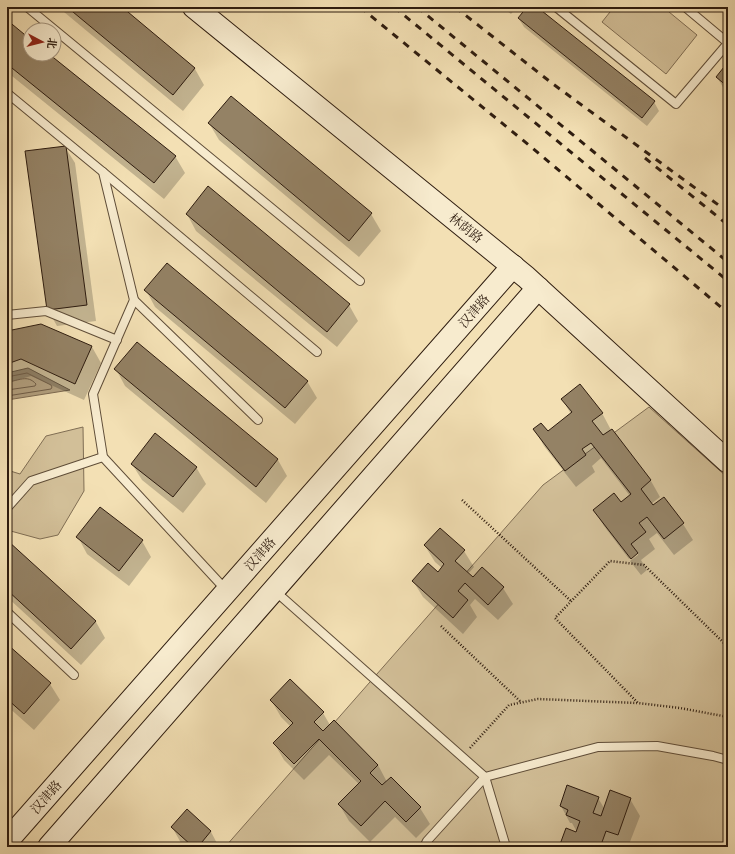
<svg xmlns="http://www.w3.org/2000/svg" width="735" height="854" font-family="'IM FELL French Canon','Noto Serif SC',serif">
<style>
.green{fill:#d2bf98;stroke:#806e54}
.water{fill:#b09d7c;stroke:#7c6950}
.shadow{fill:#0003}
.lines{fill:none;stroke-linecap:round;stroke-linejoin:round}
.shore{stroke:#6f5c46;stroke-width:1}
.building{fill:#948265;stroke:#2e1c0f}
.lane-casing{stroke:#5f4d38;stroke-width:10}
.secondary-casing{stroke:#2e1c0f;stroke-width:24}
.path{stroke:#2e1c0f;stroke-width:2.5;stroke-dasharray:1 2;stroke-linecap:butt}
.lane{stroke:#f7ebce;stroke-width:8}
.secondary{stroke:#f7ebce;stroke-width:22}
.rail{stroke:#2e1c0f;stroke-width:3;stroke-dasharray:7 7;stroke-linecap:butt}
.labels{text-anchor:middle;dominant-baseline:central;stroke-width:3;stroke-linejoin:round;paint-order:stroke}
.street-label{font-size:13px;fill:#2e1c0f;stroke:#f7ebce}
</style>
<rect width="100%" height="100%" fill="#f3e0b4"/>
<filter id="stains"><feTurbulence type="fractalNoise" baseFrequency=".005" numOctaves="4"/><feColorMatrix values="0 0 0 0 .2 0 0 0 0 .09 0 0 0 0 .02 0 0 0 .5 -.17"/></filter>
<radialGradient id="worn" r=".72"><stop offset=".6" stop-color="#630" stop-opacity="0"/><stop offset="1" stop-color="#630" stop-opacity=".3"/></radialGradient>
<!-- green -->
<g class="green">
<polygon points="614,7 663,7 697,35 666,74 602,22"/>
<polygon points="649,407 728,478 728,847 225,847 543,485"/>
<polygon points="83,427 84,491 58,535 40,539 7,530 7,470 20,474 46,436"/>
</g>
<!-- water -->
<polygon class="water" points="28,368 70,390 7,400 7,373"/>
<!-- shadow -->
<g class="shadow">
<polygon points="58,7 121,7 195,69 204,85 183,111"/>
<polygon points="502,7 517,7 511,14"/>
<polygon points="528,7 536,7 654,102 659,111 647,126 524,27 519,19"/>
<polygon points="7,21 30,40 30,54 48,54 175,156 185,173 164,199 7,72"/>
<polygon points="728,64 728,92 724,89 717,77"/>
<polygon points="231,97 371,214 381,231 359,257 219,140 209,123"/>
<polygon points="65,147 75,163 96,321 57,326 48,310"/>
<polygon points="187,214 349,305 358,321 337,347 196,231"/>
<polygon points="146,290 307,381 317,398 295,424 155,307"/>
<polygon points="7,332 92,347 101,363 84,400 31,376 7,383"/>
<polygon points="137,343 278,460 287,476 266,503 125,386 116,369"/>
<polygon points="562,399 602,413 611,430 651,481 660,497 651,504 653,506 664,498 683,524 693,540 674,555 657,533 649,539 655,549 641,560 647,570 641,575 630,561 638,555 638,552 629,559 604,526 594,510 621,503 630,496 601,458 592,466 595,472 576,487 544,446 535,430 547,433 571,414"/>
<polygon points="132,464 196,467 206,484 183,513 142,480"/>
<polygon points="78,537 142,541 151,557 129,586 87,554"/>
<polygon points="8,542 96,622 105,638 81,665 7,597 7,544"/>
<polygon points="425,546 464,551 474,567 468,574 473,579 482,569 503,588 513,604 498,620 475,599 470,605 477,617 463,634 423,597 413,581 438,573 442,568 435,562"/>
<polygon points="7,645 50,684 60,700 34,730 7,706"/>
<polygon points="271,700 323,713 330,725 334,721 378,765 387,782 391,778 420,808 430,824 416,838 395,817 370,842 349,821 339,804 359,784 329,755 304,780 284,760 274,743 291,727 281,717"/>
<polygon points="598,798 604,808 630,799 640,816 628,847 560,847 578,834 572,823 570,823 561,806"/>
<polygon points="187,810 211,832 219,847 185,847 181,843 172,827"/>
</g>
<g class="lines">
<!-- shore -->
<g class="shore">
<polyline points="7,377 27,373 51,385 52,387 51,389 7,396"/>
<path d="M7,382c12,-1 20,-8 29,2l-1,2 -28,4"/>
</g>
</g>
<!-- building -->
<g class="building">
<polygon points="67,7 122,7 195,68 173,95"/>
<polygon points="527,7 537,7 655,101 642,118 518,18"/>
<polygon points="7,20 30,39 30,54 49,54 176,156 154,183 7,64"/>
<polygon points="728,62 728,87 716,77"/>
<polygon points="231,96 372,213 349,241 208,123"/>
<polygon points="66,146 87,305 47,310 25,151"/>
<polygon points="208,186 350,304 327,332 186,214"/>
<polygon points="167,263 308,381 285,408 144,290"/>
<polygon points="41,324 92,346 75,384 21,359 7,364 7,331"/>
<polygon points="137,342 278,459 256,487 114,369"/>
<polygon points="580,384 603,413 592,421 603,435 612,429 651,480 641,489 653,505 664,497 684,523 664,539 647,517 639,523 646,532 631,544 638,553 631,559 593,510 614,493 621,502 631,494 591,443 582,449 586,455 565,471 533,429 541,423 548,431 572,412 561,399"/>
<polygon points="155,433 197,467 173,497 131,464"/>
<polygon points="100,507 143,540 119,571 76,537"/>
<polygon points="440,528 465,550 455,561 473,577 482,567 504,587 488,605 465,583 458,591 468,600 453,618 412,581 428,563 438,572 444,564 424,545"/>
<polygon points="8,541 96,621 71,649 7,590 7,542"/>
<polygon points="7,644 51,683 24,714 7,699"/>
<polygon points="290,679 324,712 314,722 323,731 334,720 378,765 370,773 382,785 391,777 421,807 406,822 385,801 361,826 338,804 361,781 319,739 294,764 273,743 293,723 270,700"/>
<polygon points="567,785 599,797 593,813 601,816 610,790 631,798 618,835 606,831 601,845 606,847 588,847 583,845 582,847 559,847 566,828 576,832 580,821 566,815 568,810 560,806"/>
<polygon points="187,809 211,831 202,842 207,847 190,847 191,845 171,827"/>
</g>
<g class="lines">
<!-- lane casing -->
<g class="lane-casing">
<g id="lane">
<polyline points="27,7 360,281"/>
<polyline points="556,7 676,104 728,43"/>
<polyline points="685,7 728,43"/>
<polyline points="7,93 103,172 134,300 93,394 103,457 226,590"/>
<polyline points="103,172 317,352"/>
<polyline points="134,300 258,420"/>
<polyline points="7,315 46,311 117,340"/>
<polyline points="7,508 31,481 103,457"/>
<polyline points="275,591 485,777 598,747 657,746 713,756 728,760"/>
<polyline points="7,612 74,675"/>
<polyline points="485,777 506,847"/>
<polyline points="424,847 427,841 485,777"/>
</g>
</g>
<!-- secondary casing -->
<g class="secondary-casing">
<g id="secondary">
<polyline points="194,7 526,277 728,462"/>
<polyline points="7,841 513,266"/>
<polyline points="49,847 538,288"/>
</g>
</g>
<!-- path -->
<g class="path">
<polyline points="462,500 571,601"/>
<polyline points="441,626 521,702"/>
<polyline points="728,647 644,565 610,561 555,618 638,703 680,708 728,717"/>
<polyline points="470,748 509,705 538,699 637,703"/>
</g>
<!-- lane -->
<use href="#lane" class="lane"/>
<!-- secondary -->
<use href="#secondary" class="secondary"/>
<!-- rail -->
<g class="rail">
<polyline points="360,7 530,146 728,313"/>
<polyline points="394,7 728,281"/>
<polyline points="417,7 728,262"/>
<polyline points="455,7 553,84 728,212"/>
<polyline points="645,158 728,225"/>
</g>
</g>
<g class="labels">
<!-- street labels -->
<g class="street-label">
<text transform="translate(466 228) rotate(39)">林荫路</text>
<text transform="translate(474 311) rotate(-49)">汉津路</text>
<text transform="translate(260 554) rotate(-49)">汉津路</text>
<text transform="translate(46 797) rotate(-49)">汉津路</text>
</g>
</g>
<!-- margin -->
<rect width="735" height="854" fill="none" stroke="#f3e0b4" stroke-width="24"/>
<rect x="8" y="8" width="719" height="838" fill="none" stroke="#2e1c0f" stroke-width="2"/>
<rect x="12" y="12" width="711" height="830" fill="none" stroke="#2e1c0f"/>
<!-- north arrow -->
<g transform="translate(42 42) rotate(97)"><circle r="19" fill="#f7ebce" stroke="#a79882"/>
<path d="M0-3L7 15L0 10L-7 15Z" fill="#8f2418"/>
<text y="-6" font-size="11" font-weight="bold" text-anchor="middle" fill="#2e1c0f">北</text>
</g>
<rect width="100%" height="100%" filter="url(#stains)"/>
<rect width="100%" height="100%" fill="url(#worn)"/>
</svg>
